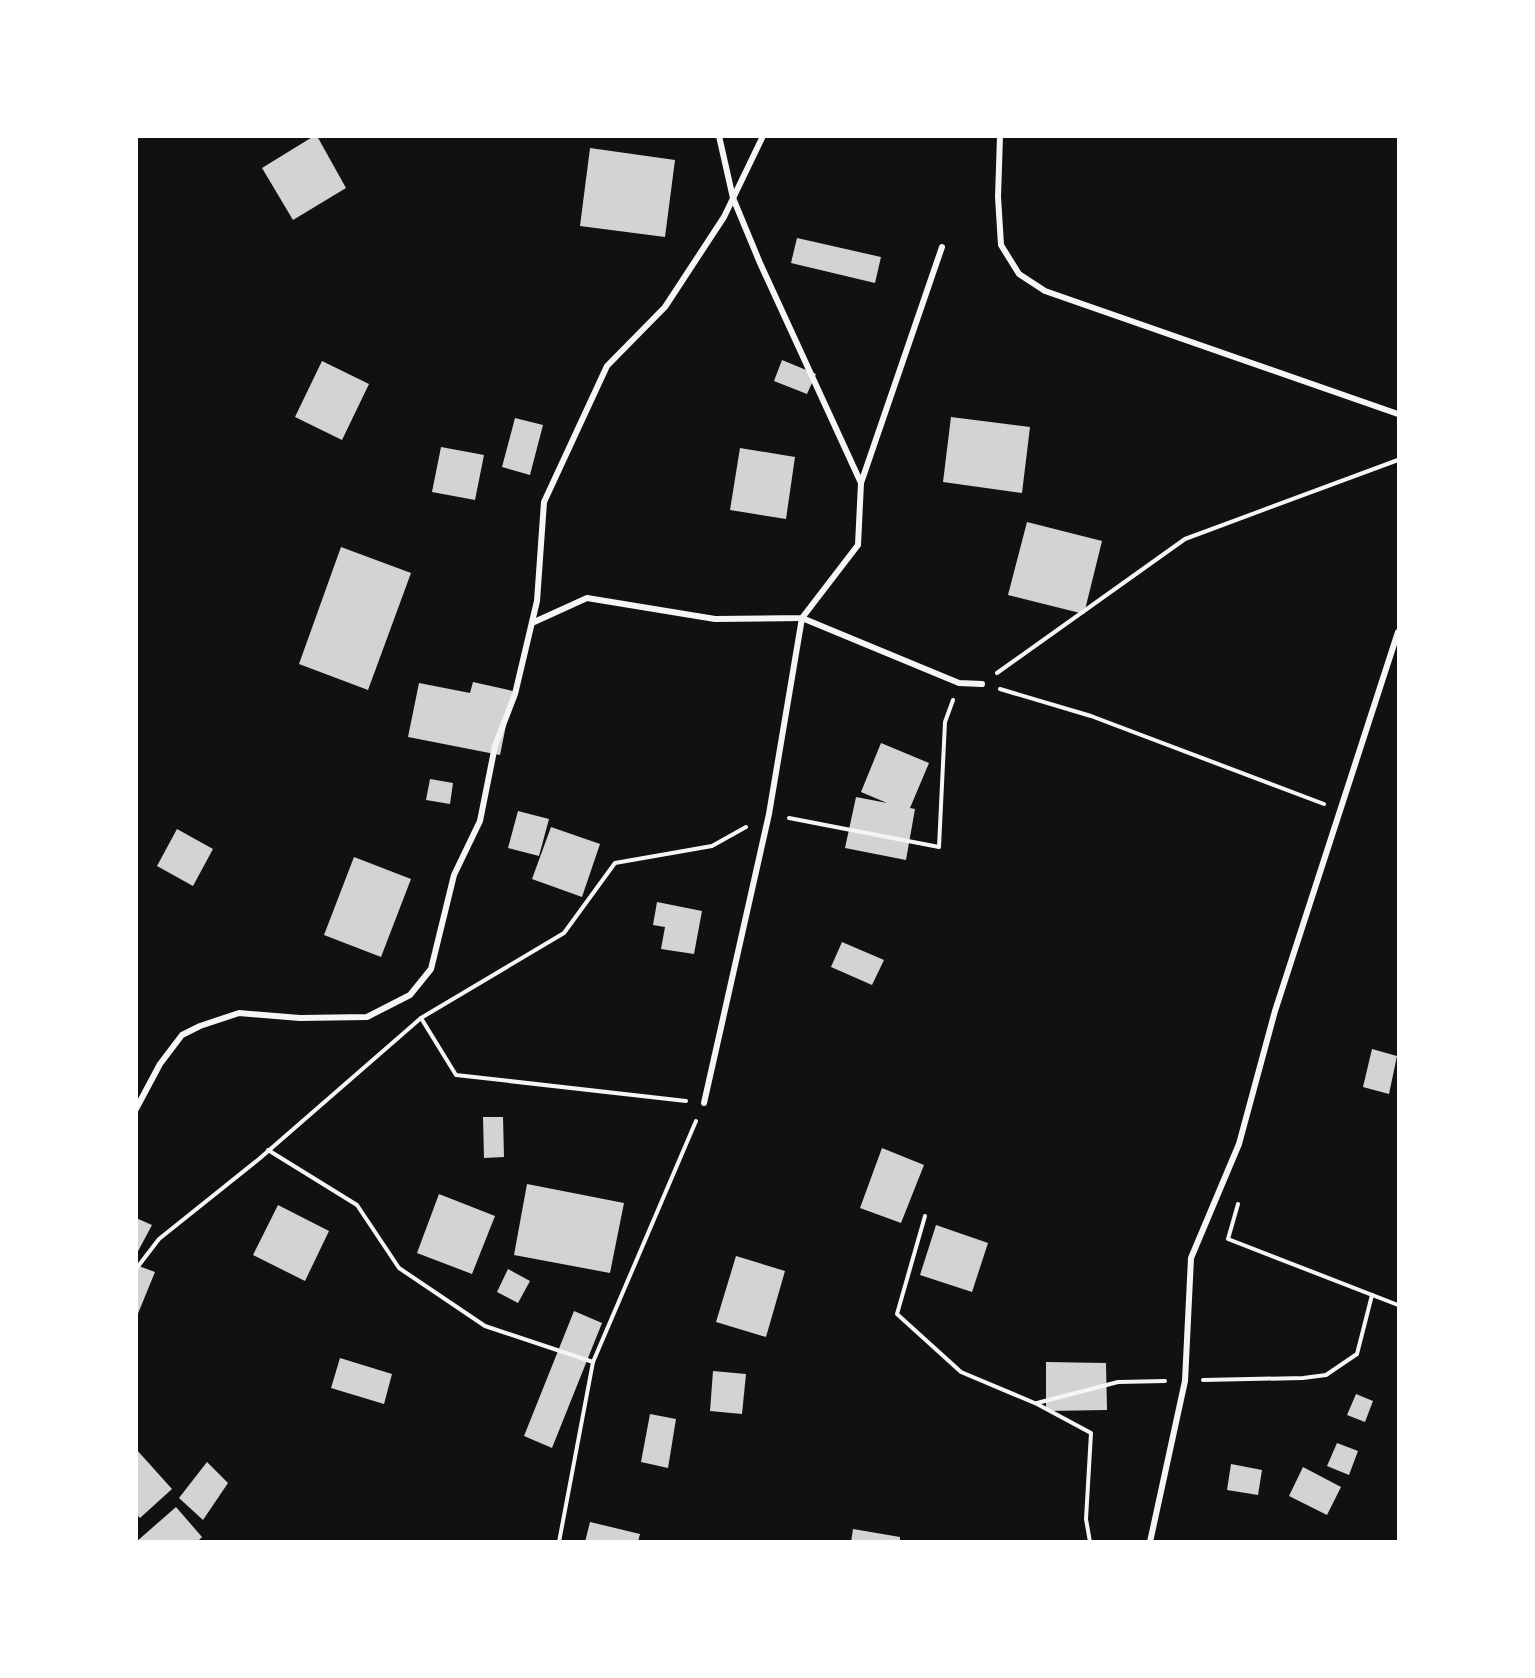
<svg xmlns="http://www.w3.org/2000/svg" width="1535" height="1678" font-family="'DM Sans',sans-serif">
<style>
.building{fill:#d3d3d3}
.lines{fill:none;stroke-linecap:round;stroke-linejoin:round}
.path{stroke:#f5f5f5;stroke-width:4}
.minor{stroke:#f5f5f5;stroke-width:6}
</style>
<rect width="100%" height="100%" fill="#111"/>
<!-- building -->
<g class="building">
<polygon points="314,136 317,136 346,188 293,220 262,168"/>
<polygon points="590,148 675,160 665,237 580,226"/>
<polygon points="797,238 881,257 875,283 791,263"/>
<polygon points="782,360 816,374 807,394 774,381"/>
<polygon points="322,361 369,384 342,440 295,417"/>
<polygon points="951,417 1030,427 1022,493 943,482"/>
<polygon points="515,418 543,425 530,475 502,467"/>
<polygon points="441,447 484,455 475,500 432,492"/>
<polygon points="740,448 795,457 786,519 730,510"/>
<polygon points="1027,522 1102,541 1084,614 1008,595"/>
<polygon points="341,547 411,573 368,690 299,664"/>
<polygon points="473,682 513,691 500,755 408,737 419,683 470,693"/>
<polygon points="881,743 929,763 910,808 915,809 906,860 845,848 856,797 887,803 861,792"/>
<polygon points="430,779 453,783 450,804 426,800"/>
<polygon points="518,811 549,819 539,856 508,848"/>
<polygon points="551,827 600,844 582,897 532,879"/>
<polygon points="177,829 213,849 193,886 157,866"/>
<polygon points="354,857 411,879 381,957 324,935"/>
<polygon points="657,902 702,911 694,954 661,949 665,927 653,925"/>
<polygon points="842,942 884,960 872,985 831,967"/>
<polygon points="1372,1049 1397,1056 1389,1094 1363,1087"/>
<polygon points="483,1117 503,1117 504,1157 484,1158"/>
<polygon points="882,1148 924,1165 901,1223 860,1208"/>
<polygon points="527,1184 624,1203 610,1273 514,1255"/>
<polygon points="439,1194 495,1216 472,1274 417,1253"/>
<polygon points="278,1205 329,1231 305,1281 253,1255"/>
<polygon points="136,1218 152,1225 136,1255"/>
<polygon points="936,1225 988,1243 972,1292 920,1275"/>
<polygon points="736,1256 785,1271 766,1337 716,1322"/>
<polygon points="136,1265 155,1272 137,1316 136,1316"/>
<polygon points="508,1269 530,1281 518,1303 497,1292"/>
<polygon points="574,1311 602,1323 552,1448 524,1436"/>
<polygon points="340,1358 392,1374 384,1404 331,1388"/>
<polygon points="1046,1362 1106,1363 1107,1410 1046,1411"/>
<polygon points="713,1371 746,1374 742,1414 710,1411"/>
<polygon points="1356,1394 1373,1401 1365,1422 1347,1415"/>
<polygon points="650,1414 676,1419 668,1468 641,1462"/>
<polygon points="1337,1443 1358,1451 1349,1475 1327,1466"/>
<polygon points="136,1449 172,1489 140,1518 136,1514"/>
<polygon points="207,1462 228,1483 203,1520 179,1498"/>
<polygon points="1231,1464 1262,1470 1258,1495 1227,1490"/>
<polygon points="1303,1467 1341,1487 1327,1515 1289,1496"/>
<polygon points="176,1507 202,1537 197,1542 136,1542"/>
<polygon points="590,1522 640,1534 638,1542 585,1542"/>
<polygon points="853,1529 900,1537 900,1542 851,1542"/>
</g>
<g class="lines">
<!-- path -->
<g class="path">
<polyline points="997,673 1185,539 1398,460"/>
<polyline points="1000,689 1091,716 1324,804"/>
<polyline points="789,818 939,847 945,722 953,700"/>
<polyline points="421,1018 456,1075 686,1101"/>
<polyline points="268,1150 357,1205 399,1268 485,1326 593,1362"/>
<polyline points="1238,1204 1228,1239 1398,1305"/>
<polyline points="925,1216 897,1314 961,1372 1037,1404 1091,1433 1086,1519 1090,1542"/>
<polyline points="136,1269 159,1239 259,1159 421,1018 564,933 615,863 712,846 746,827"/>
<polyline points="1203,1380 1303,1378 1326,1375 1357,1354 1372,1295"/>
<polyline points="1037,1403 1118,1382 1165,1381"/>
<polyline points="559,1542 593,1362 696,1121"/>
</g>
<!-- minor -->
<g class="minor">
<polyline points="1000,136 998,197 1001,245 1019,274 1045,291 1398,414"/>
<polyline points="861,483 942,247"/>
<polyline points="532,623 587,598 715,619 802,618 858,545 861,483 760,263 733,198 719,136"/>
<polyline points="704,1103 769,814 802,618 959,683 982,684"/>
<polyline points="136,1109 160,1064 182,1035 200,1026 239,1013 300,1018 367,1017 410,995 431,969 454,875 480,821 495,746 515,694 537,601 544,502 607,366 665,307 724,217 763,136"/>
<polyline points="1150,1542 1185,1381 1191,1258 1239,1144 1275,1011 1398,632"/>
</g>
</g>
<!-- border -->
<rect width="1535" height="1678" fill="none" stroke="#ffffff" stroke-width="276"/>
</svg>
